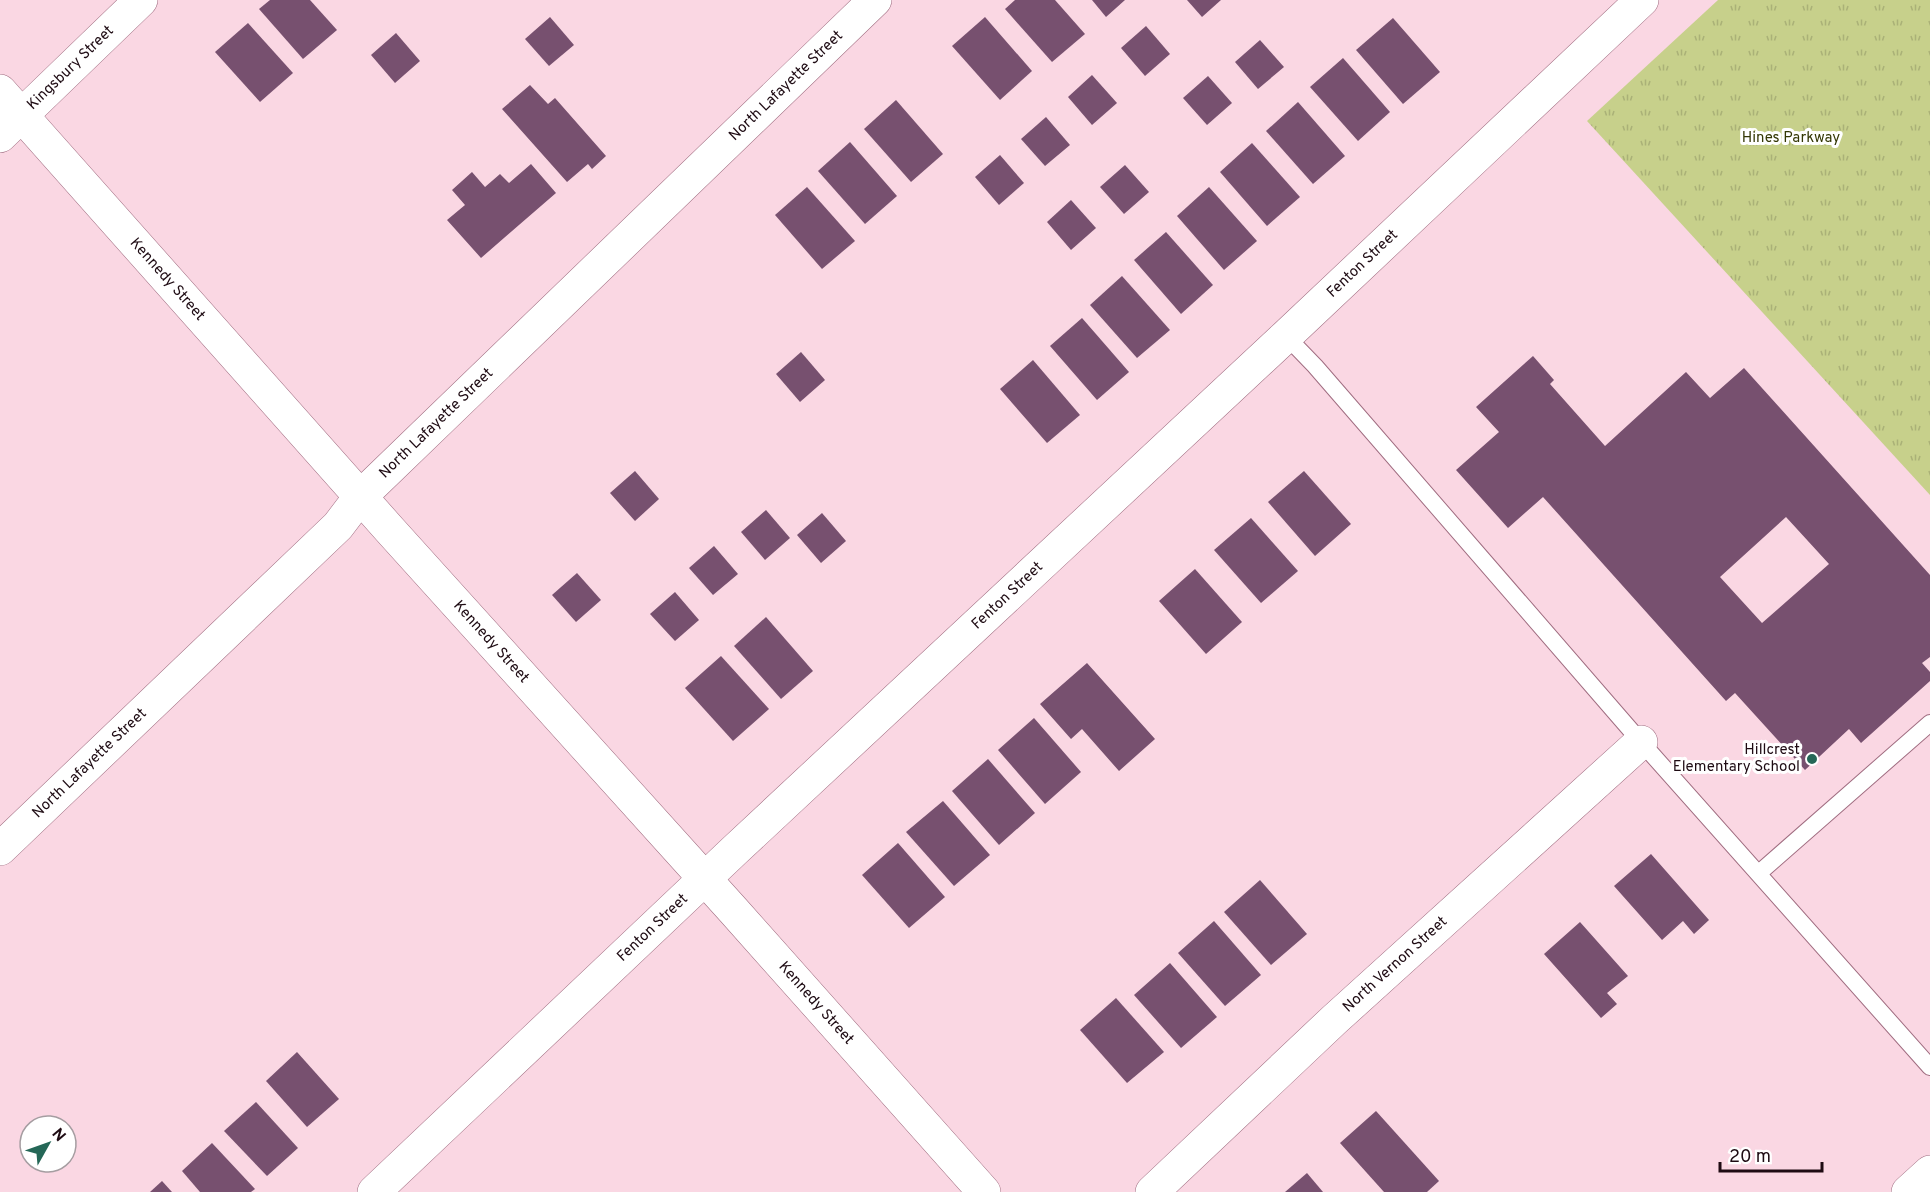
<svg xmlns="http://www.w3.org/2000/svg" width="1930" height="1192" font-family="Overpass,sans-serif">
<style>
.park{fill:url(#park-tufts)}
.building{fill:#77506f;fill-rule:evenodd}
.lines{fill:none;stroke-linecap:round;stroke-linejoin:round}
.lane-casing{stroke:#a06d81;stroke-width:18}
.street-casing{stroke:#a06d81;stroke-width:34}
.lane{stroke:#fff;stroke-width:16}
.street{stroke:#fff;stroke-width:33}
.poi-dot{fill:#256757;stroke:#fff;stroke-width:2}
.labels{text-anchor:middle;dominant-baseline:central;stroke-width:6;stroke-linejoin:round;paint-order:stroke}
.street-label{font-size:15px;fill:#1e0b13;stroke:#fff}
.park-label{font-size:15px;fill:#333704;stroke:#fff}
.poi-label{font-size:15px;fill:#1e0b13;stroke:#fff;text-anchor:end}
</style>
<defs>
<pattern id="park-tufts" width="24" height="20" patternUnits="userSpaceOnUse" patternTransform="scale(1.5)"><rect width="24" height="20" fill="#c7d08b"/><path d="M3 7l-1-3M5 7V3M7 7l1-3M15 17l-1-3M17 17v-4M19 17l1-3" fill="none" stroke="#aab177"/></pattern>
</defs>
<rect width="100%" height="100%" fill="#fad7e3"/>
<!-- park -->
<polygon class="park" points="1718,0 1930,0 1930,495 1587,121"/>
<!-- building -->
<g class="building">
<polygon points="270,0 310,0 337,30 303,59 259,9"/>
<polygon points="1015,0 1055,0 1085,34 1052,62 1005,9"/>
<polygon points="1092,0 1125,0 1106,17"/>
<polygon points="1187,0 1221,0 1202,17"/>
<polygon points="550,17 574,45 549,66 525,39"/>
<polygon points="985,17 1032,71 1000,100 952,46"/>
<polygon points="1393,18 1440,72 1403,104 1356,50"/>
<polygon points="248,23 293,73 260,102 215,52"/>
<polygon points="1146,26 1170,54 1145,76 1121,48"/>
<polygon points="396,33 420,61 395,83 371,55"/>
<polygon points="1260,40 1284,67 1258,89 1235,62"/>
<polygon points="1343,58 1390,112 1358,141 1310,87"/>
<polygon points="1092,75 1117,103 1092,125 1068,97"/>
<polygon points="1208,76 1232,103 1207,125 1183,98"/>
<polygon points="530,85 548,104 555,98 606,156 592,169 588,164 567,182 502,109"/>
<polygon points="896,100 943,154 911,182 864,129"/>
<polygon points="1298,102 1345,156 1313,184 1266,131"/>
<polygon points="1046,117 1070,145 1045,166 1021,139"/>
<polygon points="850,142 897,196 865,224 818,171"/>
<polygon points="1252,143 1300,197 1267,226 1220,172"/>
<polygon points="1000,155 1024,183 999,205 975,177"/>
<polygon points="531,164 556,193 481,258 447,220 465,205 452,190 472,172 485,187 500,174 509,183"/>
<polygon points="1125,165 1149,192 1124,214 1100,187"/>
<polygon points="807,187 855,241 822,269 775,215"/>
<polygon points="1209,187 1257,241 1224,270 1177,216"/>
<polygon points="1071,200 1096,228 1071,250 1047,222"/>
<polygon points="1166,232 1213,285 1181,314 1134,260"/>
<polygon points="1122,276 1170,330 1137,358 1090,305"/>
<polygon points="1082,318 1129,372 1097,400 1050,346"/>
<polygon points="801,352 825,380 800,402 776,374"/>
<path d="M1533,356l21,24 -4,4 55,62 81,-74 24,26 34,-30 186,207v82l-8,6 8,9v9l-69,62 -12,-14 -44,41 -70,-77 -9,8 -183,-204 -35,31 -52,-58 43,-38 -23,-25zM1786,517l43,47 -67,59 -42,-46z"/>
<polygon points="1033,360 1080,415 1047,443 1000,389"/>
<polygon points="635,471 659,499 635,521 610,493"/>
<polygon points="1304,471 1351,524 1315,556 1268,502"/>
<polygon points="766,510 790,538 765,560 741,532"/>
<polygon points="822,513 846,541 821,563 797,535"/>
<polygon points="1251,518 1298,571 1261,603 1214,550"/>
<polygon points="714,546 738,574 713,595 689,568"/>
<polygon points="1195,569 1242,622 1206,654 1159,601"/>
<polygon points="577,573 601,600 576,622 552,595"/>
<polygon points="675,592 699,620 675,641 650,614"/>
<polygon points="766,617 813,671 781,699 734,646"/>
<polygon points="721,656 769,709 733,741 685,688"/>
<polygon points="1087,663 1155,739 1119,771 1082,729 1071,739 1040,704"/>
<polygon points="1034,718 1081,772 1045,804 998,750"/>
<polygon points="988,759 1035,813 999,845 952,791"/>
<polygon points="943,801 990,855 954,886 906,832"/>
<polygon points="898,843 945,897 909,928 862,875"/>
<polygon points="1651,854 1709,920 1694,934 1683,921 1662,940 1614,886"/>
<polygon points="1260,880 1307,934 1271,965 1224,912"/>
<polygon points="1214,921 1261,975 1225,1006 1178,953"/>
<polygon points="1580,922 1628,976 1607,993 1617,1004 1601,1018 1544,954"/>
<polygon points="1170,963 1217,1017 1181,1048 1134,995"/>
<polygon points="1116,998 1164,1052 1127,1083 1080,1030"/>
<polygon points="297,1052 339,1099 307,1127 266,1081"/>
<polygon points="256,1102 298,1148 267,1176 224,1131"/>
<polygon points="1376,1111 1439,1181 1427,1192 1384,1192 1340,1143"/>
<polygon points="212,1143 255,1189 251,1192 200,1192 182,1171"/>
<polygon points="1307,1173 1323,1192 1285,1192"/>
<polygon points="162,1181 172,1192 150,1192"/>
</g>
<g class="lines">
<!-- lane casing -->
<g class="lane-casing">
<g id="lane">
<polyline points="1286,336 1315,366 1641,742 1930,1067"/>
<polyline points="1759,873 1930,723"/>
</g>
</g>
<!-- street casing -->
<g class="street-casing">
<g id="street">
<path id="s1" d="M0,91l390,439 343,380 251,282"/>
<path id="s2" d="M0,136l141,-136"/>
<path id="s3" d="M0,849l338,-323 22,-29 515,-497"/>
<path id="s4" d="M374,1192l361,-342 551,-514 356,-336"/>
<path id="s5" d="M1152,1192l182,-172 307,-278"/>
<polyline points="1908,1192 1930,1172"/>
</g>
</g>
<!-- lane -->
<use href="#lane" class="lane"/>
<!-- street -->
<use href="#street" class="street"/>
</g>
<!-- markers -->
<circle class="poi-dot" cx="1812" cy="759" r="6"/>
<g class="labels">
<!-- street labels -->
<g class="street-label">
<text stroke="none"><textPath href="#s2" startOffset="98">Kingsbury Street</textPath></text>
<text stroke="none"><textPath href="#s3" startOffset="1096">North Lafayette Street</textPath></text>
<text stroke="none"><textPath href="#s4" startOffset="1356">Fenton Street</textPath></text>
<text stroke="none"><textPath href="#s1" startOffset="252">Kennedy Street</textPath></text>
<text stroke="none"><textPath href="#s3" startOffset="610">North Lafayette Street</textPath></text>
<text stroke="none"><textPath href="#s4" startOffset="870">Fenton Street</textPath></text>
<text stroke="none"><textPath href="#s1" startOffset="738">Kennedy Street</textPath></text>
<text stroke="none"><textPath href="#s3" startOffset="124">North Lafayette Street</textPath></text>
<text stroke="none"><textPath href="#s4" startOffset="384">Fenton Street</textPath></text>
<text stroke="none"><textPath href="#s5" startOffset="333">North Vernon Street</textPath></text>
<text stroke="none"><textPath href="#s1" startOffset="1224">Kennedy Street</textPath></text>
</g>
<!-- park labels -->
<g class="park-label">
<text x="1791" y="138">Hines Parkway</text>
</g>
<!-- poi labels -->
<g class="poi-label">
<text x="1800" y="750">Hillcrest<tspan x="1800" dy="17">Elementary School</tspan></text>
</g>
</g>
<!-- north arrow -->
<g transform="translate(48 1144) rotate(50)"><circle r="28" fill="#ffffff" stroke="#a59da1" stroke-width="1.5"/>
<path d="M0-4.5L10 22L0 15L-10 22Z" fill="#256757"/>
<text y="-9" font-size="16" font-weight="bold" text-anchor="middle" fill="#1e0b13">N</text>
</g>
<!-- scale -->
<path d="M1720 1162v9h102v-9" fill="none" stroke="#1e0b13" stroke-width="3"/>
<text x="1729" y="1162" font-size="18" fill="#1e0b13" stroke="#ffffff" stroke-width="4.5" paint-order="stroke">20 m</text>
</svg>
